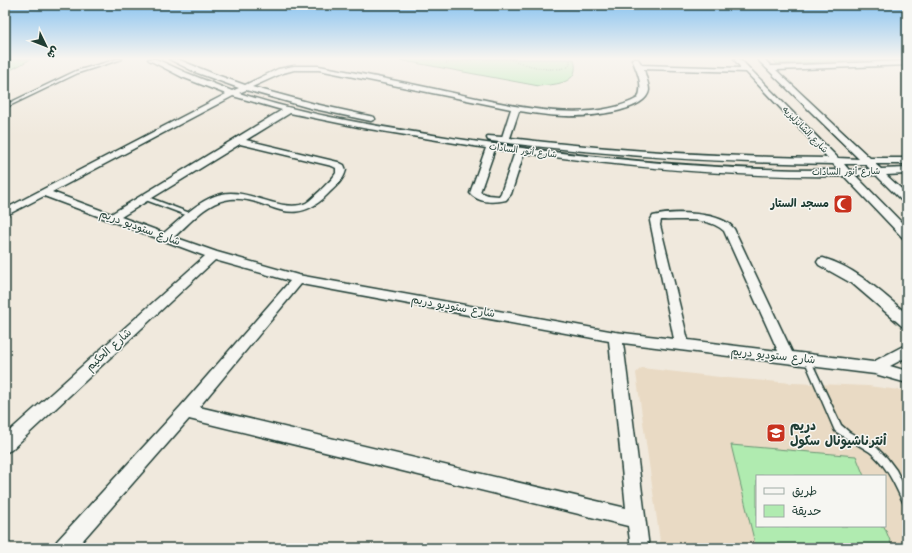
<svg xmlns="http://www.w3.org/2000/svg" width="912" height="553" font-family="Kalam,'Playpen Sans Arabic',sans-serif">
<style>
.built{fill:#e9dac4;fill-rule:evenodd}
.green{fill:#b0ebb0;stroke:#689472}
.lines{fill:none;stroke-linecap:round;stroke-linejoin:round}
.service-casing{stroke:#1f3d34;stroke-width:3}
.minor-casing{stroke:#1f3d34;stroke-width:3}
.path{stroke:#1f3d34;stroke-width:1.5;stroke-dasharray:0.5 2;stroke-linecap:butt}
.service{fill:#f6f6f2;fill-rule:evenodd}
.minor{fill:#f6f6f2;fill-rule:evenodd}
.labels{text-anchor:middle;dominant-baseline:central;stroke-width:3;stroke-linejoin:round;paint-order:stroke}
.far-street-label{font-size:9px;fill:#1f3d34;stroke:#f6f6f2}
.poi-label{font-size:11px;font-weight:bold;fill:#1f3d34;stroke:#f6f6f2;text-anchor:end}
.street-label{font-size:11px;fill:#1f3d34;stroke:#f6f6f2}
.near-poi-label{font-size:13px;font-weight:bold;fill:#1f3d34;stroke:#f6f6f2;text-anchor:start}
</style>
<rect width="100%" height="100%" fill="#f0e9dd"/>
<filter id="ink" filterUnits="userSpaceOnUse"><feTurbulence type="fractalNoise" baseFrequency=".025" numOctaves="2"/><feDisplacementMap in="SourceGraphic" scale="8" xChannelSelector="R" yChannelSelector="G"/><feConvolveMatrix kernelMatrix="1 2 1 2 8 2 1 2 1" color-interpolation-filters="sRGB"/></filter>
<g filter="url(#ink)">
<!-- built -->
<path class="built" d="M642,368l86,10 65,5 75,3 39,5v157h-246l-25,-175 4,-4zM757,476h128v50h-128z"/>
<!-- green -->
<g class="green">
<polygon points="5,59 31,59 5,73"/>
<path d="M394,59h180c7,25 -17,25 -35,27z"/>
<polygon points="772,59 887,59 777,64"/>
<polygon points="731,445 856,456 864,476 757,476 757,526 884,526 893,548 756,548"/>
</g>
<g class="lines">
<!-- service casing -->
<g class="service-casing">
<g id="service">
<polygon points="118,59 122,59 78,73 5,108 5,105 76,71"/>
<polygon points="145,196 195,215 196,216 193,218 191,217 143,199 143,197"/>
<path d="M807,356l2,1 1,2 31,66 8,7 27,15 11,11 9,12 11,22v13l-3,-1c-9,-18 -17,-39 -34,-52 -12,-8 -24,-13 -35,-21l-31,-72 1,-2z"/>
</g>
</g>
<!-- minor casing -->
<g class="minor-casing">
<g id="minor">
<path d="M148,59h8l31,14 45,18 7,-3 -44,-16 -26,-13h8l37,15 31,11 33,-16 16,-3h25c39,7 78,15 116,23 58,12 149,39 203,9 6,-13 -1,-27 -6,-39h6l4,6 99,3 -7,-9h6l98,99 21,1 -102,-100h7l7,7 136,-5v4l-131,5 94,88h37v6h-32l6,5 26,-1v6l-21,1 21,19v9l-4,-1 -27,-27h-21l52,53v11l-4,-1 -59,-62c-106,2 -215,-9 -320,-23l-13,41 -5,6c-12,3 -28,3 -36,-7l16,-45 -123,-20 -73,-15 -44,27 92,22 6,3 2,5c-2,10 -11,17 -18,24 -40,41 -63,-3 -103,6 -20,4 -36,24 -51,37l43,15 81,23 317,57 59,7 -24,-118 3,-5c19,-5 69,-5 81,13l58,123 81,10 34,-18v13l-17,9 17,5v12l-32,-9 -252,-31 26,205h-18l-3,-22 -439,-107 -113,129h-21l2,-7 124,-135 109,-125 -75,-21 -204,190 -6,3v-18l200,-179 -161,-60 -39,20v-7l221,-115 -44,-17 -33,-17zM644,69l102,3 82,86c-106,-1 -212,-7 -318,-20l9,-27c15,2 31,5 46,5 18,1 81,-3 84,-26 0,-6 -4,-15 -5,-21zM294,70h25l192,39 -9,28 -14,-1 -1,2 1,2 3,1c114,14 227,22 342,23l6,6c-125,1 -251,-12 -374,-30 -76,-12 -153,-23 -226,-47l7,-3 64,18 61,13 4,-2 -1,-2 -59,-13 -63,-17 31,-14zM233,96l49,14 -171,104 -59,-22zM240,144l92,22 4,2v5c-4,7 -11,12 -16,18 -5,4 -9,9 -14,12 -23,11 -57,-15 -84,-9 -23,5 -41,25 -58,39l-43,-16zM495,149l20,3 -14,41 -2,3 -11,-1 -8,-3zM844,164h21l5,5 -21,1zM661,220c20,1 47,-4 63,11l54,120 -90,-11 -28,-115zM301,284l308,57 17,167 -427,-101z"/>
<path d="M823,258c32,9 59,35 84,56v13l-5,-1 -49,-42 -34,-19 -2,-3 2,-3z"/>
</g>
</g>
<!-- path -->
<g class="path">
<path d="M509,59c20,6 38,14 59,8l2,-3v-5"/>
<polyline points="446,63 483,59"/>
</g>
<!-- service -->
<use href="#service" class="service"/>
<!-- minor -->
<use href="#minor" class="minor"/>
</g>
</g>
<!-- sky -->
<linearGradient id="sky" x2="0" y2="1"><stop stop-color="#89c3f0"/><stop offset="0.43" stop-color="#f8f5f0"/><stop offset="1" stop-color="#f8f5f0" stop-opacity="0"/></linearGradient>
<rect width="912" height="136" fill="url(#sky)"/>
<!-- icons -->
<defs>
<g id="mosque-square" transform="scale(1)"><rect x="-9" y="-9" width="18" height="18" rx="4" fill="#c8321e" stroke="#f6f6f2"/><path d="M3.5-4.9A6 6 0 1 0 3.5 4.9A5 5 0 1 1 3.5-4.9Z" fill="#fff"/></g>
<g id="school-square" transform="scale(1)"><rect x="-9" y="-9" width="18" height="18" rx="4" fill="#c8321e" stroke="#f6f6f2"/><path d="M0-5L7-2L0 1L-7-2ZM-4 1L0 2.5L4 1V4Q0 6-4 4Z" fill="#fff"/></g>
</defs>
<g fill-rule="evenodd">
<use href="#mosque-square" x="843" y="204"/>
<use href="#school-square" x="776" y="433"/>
</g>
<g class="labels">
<!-- far-street labels -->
<g class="far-street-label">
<text transform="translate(805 130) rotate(46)">شارع الشانزليزيه</text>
<text transform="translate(523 151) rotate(7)">شارع أنور السادات</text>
<text transform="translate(846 172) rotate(-1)">شارع أنور السادات</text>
</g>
<!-- poi labels -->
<g class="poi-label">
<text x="829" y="204">مسجد الستار</text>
</g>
<!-- street labels -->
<g class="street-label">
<text transform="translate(140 228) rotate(20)">شارع ستوديو دريم</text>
<text transform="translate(453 307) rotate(10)">شارع ستوديو دريم</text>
<text transform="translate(109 350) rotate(-42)">شارع الحكيم</text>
<text transform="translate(773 356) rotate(6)">شارع ستوديو دريم</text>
</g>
<!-- near-poi labels -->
<g class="near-poi-label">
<text x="790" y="426">دريم<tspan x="790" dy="15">أنترناشيونال سكول</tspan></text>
</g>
</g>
<!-- margin -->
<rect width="912" height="553" fill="none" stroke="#f6f6f2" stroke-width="20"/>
<rect x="10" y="10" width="892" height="533" fill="none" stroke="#1f3d34" stroke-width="1.5" filter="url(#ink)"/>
<!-- legend -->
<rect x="756" y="475" width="130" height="52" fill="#f6f6f2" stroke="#a0aca6"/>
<rect x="764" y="488" width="20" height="6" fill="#f6f6f2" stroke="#a0aca6"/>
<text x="792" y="495" font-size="12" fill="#1f3d34">طريق</text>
<rect x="764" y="505" width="20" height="12" fill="#b0ebb0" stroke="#a0aca6"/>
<text x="792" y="515" font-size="12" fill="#1f3d34">حديقة</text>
<!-- north arrow -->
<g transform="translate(46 46) rotate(133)" stroke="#f6f6f2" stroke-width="3" paint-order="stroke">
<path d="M0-3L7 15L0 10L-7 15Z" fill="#1f3d34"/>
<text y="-6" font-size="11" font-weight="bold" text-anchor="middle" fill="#1f3d34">ش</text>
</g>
</svg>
